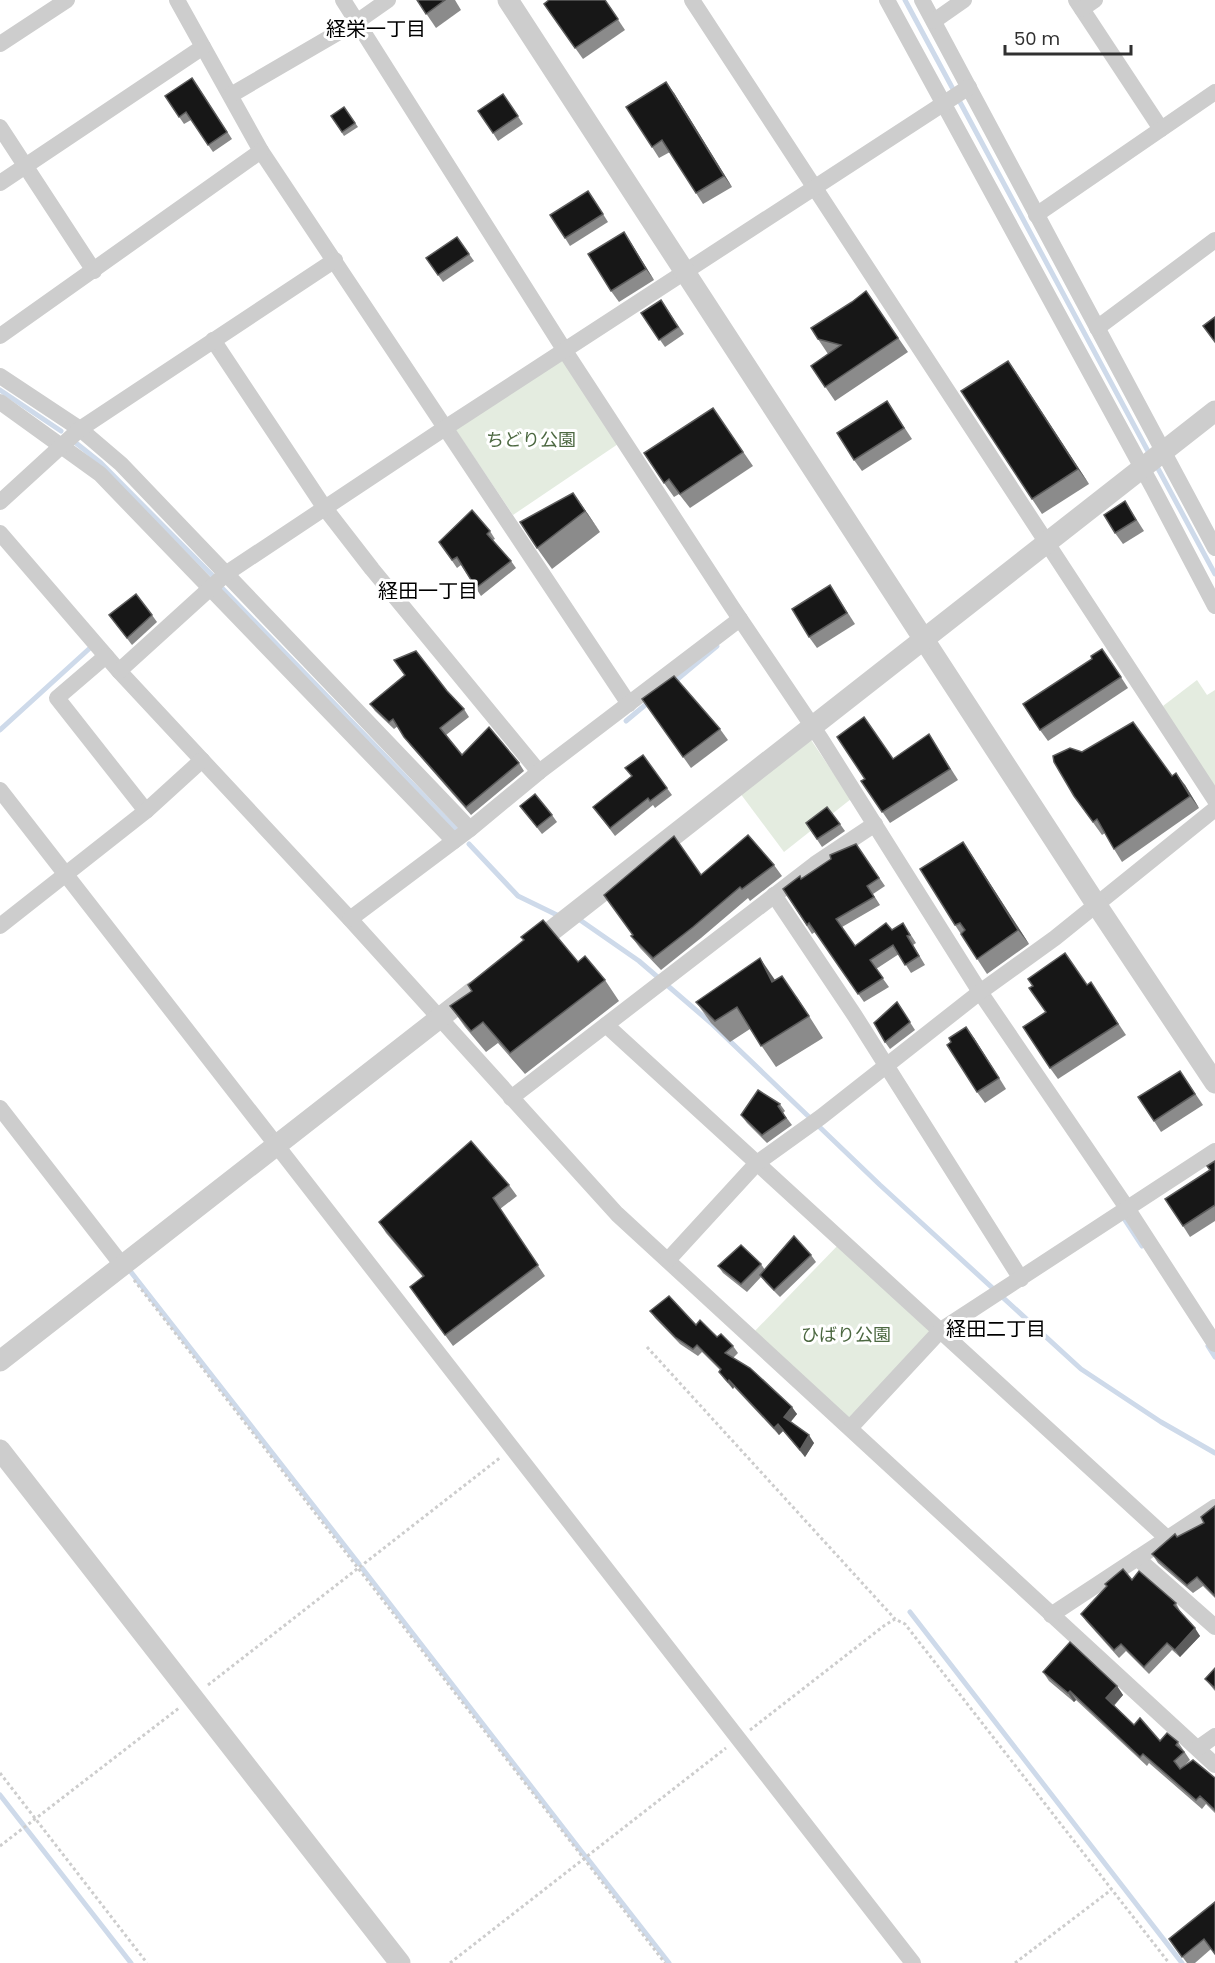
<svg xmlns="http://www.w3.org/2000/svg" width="1215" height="1963" font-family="Poppins,'Noto Sans JP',sans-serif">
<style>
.green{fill:#e4ece0}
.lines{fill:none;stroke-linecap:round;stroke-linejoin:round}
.stream{stroke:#cedaea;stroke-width:5}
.path{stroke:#cdcdcd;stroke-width:3;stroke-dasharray:3 3;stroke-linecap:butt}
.minor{stroke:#cdcdcd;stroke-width:16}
.tertiary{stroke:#cdcdcd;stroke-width:21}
.wall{fill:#8b8b8b}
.shaded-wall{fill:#5d5d5d}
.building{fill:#171717;stroke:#5d5d5d;stroke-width:1.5}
.labels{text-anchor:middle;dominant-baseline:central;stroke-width:6;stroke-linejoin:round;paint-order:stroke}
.park-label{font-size:18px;fill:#4c6841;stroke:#fff}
.neighbourhood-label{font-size:20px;fill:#000;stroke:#fff}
</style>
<rect width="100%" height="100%" fill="#fff"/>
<!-- green -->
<g class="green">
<polygon points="562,355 621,442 513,515 453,426"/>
<polygon points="1197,680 1207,695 1215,690 1215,800 1163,706"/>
<polygon points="807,734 851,799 784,852 737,789"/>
<polygon points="842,1241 941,1330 850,1428 751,1335"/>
</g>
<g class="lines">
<!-- stream -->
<g class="stream">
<polyline points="905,0 1150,455"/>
<polyline points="0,390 61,431"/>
<polyline points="76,443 101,463 212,575"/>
<polyline points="1155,463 1215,574"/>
<polyline points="223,589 456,829"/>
<polyline points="674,682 717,646"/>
<polyline points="626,721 650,701"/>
<polyline points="0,730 90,648"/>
<polyline points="469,844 518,896 557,915"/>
<polyline points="580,920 639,961 711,1023 880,1185 1081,1369 1161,1422 1215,1453"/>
<polyline points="1121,1214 1142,1246"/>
<polyline points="127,1267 359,1564"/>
<polyline points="1208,1346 1215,1357"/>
<polyline points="362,1568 585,1856"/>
<polyline points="910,1612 1182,1963"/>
<polyline points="0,1795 131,1963"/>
<polyline points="587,1858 669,1963"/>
</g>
<!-- path -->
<g class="path">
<polyline points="134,1280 665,1963"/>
<polyline points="647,1347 895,1619"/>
<polyline points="208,1685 501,1457"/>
<polyline points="750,1730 885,1625 895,1619 905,1624 1169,1963"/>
<polyline points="0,1773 147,1963"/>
<polyline points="0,1846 179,1708"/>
<polyline points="450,1963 726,1748"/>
<polyline points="1015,1963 1111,1890"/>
</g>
<!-- minor -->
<g class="minor">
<polyline points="177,0 261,151 629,704"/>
<polyline points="343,0 565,351 732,607 821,739 980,992 1127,1208 1215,1344"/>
<polyline points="692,0 1215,800"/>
<polyline points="887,0 1153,488 1215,606"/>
<polyline points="922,0 1215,548"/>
<polyline points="1076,0 1161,129"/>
<polyline points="1082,9 1095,0"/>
<polyline points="934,21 964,0"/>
<polyline points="0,44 67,0"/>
<polyline points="231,95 358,21 388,0"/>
<polyline points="0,127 94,271"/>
<polyline points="0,183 203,47"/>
<polyline points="1036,215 1215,92"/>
<polyline points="1097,328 1215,240"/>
<polyline points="0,336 261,151"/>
<polyline points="213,340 324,507 372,569 539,772"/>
<polyline points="0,376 80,429 121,464 470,829"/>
<polyline points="0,402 100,474 454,841"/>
<polyline points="0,502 80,429 335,260"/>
<polyline points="0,533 119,671 350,919 617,1214 1215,1765"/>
<polyline points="106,656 57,698 146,811"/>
<polyline points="119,671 227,573 445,428 969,87"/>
<polyline points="0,790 913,1963"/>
<polyline points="774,895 855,1016 1021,1279"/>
<polyline points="350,919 470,829 539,772 740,619"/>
<polyline points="0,926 146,811 202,760"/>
<polyline points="606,1025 1168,1539"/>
<polyline points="511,1098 815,864 875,824"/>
<polyline points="0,1108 122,1265"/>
<polyline points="668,1260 757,1163 821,1117 980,992 1055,938 1215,809"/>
<polyline points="850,1428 941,1330 1215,1151"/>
<polyline points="1137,1558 1215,1627"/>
<polyline points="1051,1615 1215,1507"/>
<polyline points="1198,1748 1215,1736"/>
</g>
<!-- tertiary -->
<g class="tertiary">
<polyline points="508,0 1096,904 1215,1083"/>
<polyline points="531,947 1215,411"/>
<polyline points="0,1361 473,992"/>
<polyline points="0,1450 400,1963"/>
</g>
</g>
<!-- wall -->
<g class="wall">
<polygon points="417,0 455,0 461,10 436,28"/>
<polygon points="605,0 625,30 583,59 544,4"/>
<polygon points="197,85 232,139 213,152 191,120 184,124 165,96"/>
<polygon points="674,93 732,187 703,204 670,152 659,158 652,147"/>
<polygon points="503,94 523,124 498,141 493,133"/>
<polygon points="344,107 358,127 344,136 331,116"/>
<polygon points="593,198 608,222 570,246 565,238"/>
<polygon points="457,237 474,261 443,282 426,258"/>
<polygon points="631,243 654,280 619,302 611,291"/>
<polygon points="866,291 908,352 835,401 811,366 828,354 818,339 852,302"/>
<polygon points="661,300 684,334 665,347 641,313"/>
<polygon points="1008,361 1089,484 1042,514 1032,499"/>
<polygon points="887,401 912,439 862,471 854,460"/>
<polygon points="713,408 753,466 690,508 679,494 674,497 664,483"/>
<polygon points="573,493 600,532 552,569 537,548"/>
<polygon points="1125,501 1144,531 1123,544 1115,533"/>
<polygon points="490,531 495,539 493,540 511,561 516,568 481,596 461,565 457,568 439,542"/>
<polygon points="830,585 855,624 817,648 809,637"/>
<polygon points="109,615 152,615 157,622 132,645"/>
<polygon points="1092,659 1110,660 1128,688 1048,741 1040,730"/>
<polygon points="447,691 464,709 469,717 446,735 462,755 519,763 524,771 471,815 410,745 398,726 394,729 375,711 370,704"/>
<polygon points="642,699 720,729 728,740 691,768"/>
<polygon points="929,734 958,780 890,823 861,781"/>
<polygon points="1082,752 1172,776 1185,785 1199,808 1122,862 1114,849 1105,833 1102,835 1074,796"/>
<polygon points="643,755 672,795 655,808 653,805 615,836 593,807 631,777"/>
<polygon points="520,806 552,815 557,822 542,834"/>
<polygon points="806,823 840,824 845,831 822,847"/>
<polygon points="963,842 1029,944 987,974 955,925"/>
<polygon points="856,844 885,886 873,894 880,905 842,927 855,946 892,930 909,932 916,943 913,945 925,965 911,973 899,954 876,969 889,987 864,1002 815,932 812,934 783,889 801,879"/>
<polygon points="774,865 782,876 750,901 748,898 701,938 661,970 640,948 631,936 701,875"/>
<polygon points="578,962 605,980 619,1001 525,1074 498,1043 486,1052 465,1027 450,1006"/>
<polygon points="775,980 797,997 823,1038 776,1067 750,1029 730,1042 711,1023 696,1002"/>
<polygon points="1087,985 1098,993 1126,1035 1058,1079 1050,1068 1046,1012"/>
<polygon points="897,1002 915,1030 890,1049 885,1042"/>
<polygon points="974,1038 1006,1089 985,1103 977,1092"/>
<polygon points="1180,1071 1203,1105 1161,1132 1154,1121"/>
<polygon points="780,1104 785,1111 783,1113 792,1125 767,1143 747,1123 741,1115"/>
<polygon points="1215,1161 1215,1221 1190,1237 1183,1226"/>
<polygon points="509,1185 517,1196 500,1209 545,1276 453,1346 410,1287 423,1277 386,1233 379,1222"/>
<polygon points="811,1255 816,1262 780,1297 766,1283 761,1277 747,1292 723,1273 718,1266 761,1264 765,1270"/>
<polygon points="650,1311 696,1325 733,1346 738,1353 733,1358 797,1414 790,1422 814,1443 805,1457 783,1431 779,1435 734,1387 733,1389 724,1379 719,1372 720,1370 702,1352 698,1356 680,1344 655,1318"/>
<polygon points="1215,1506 1215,1598 1203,1586 1193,1593 1158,1563 1152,1554 1177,1537 1204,1523"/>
<polygon points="1132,1580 1176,1603 1180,1611 1200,1636 1180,1657 1172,1650 1149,1674 1126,1651 1119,1658 1086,1621 1081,1614"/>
<polygon points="1215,1668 1215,1691 1205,1679"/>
<polygon points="1043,1672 1117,1686 1123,1695 1114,1706 1134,1725 1160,1741 1178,1742 1190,1760 1183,1767 1215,1778 1215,1813 1206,1804 1202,1809 1149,1763 1147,1766 1076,1700 1074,1702 1049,1681"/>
<polygon points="1215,1902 1211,1949 1195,1963 1187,1963 1169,1939"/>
</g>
<!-- shaded-wall -->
<g class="shaded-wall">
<polygon points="666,82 674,93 732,187 724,176"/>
<polygon points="624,232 631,243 654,280 646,269"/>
<polygon points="1008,361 1018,375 1089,484 1078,469"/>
<polygon points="573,493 588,514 600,532 585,511"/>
<polygon points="1176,773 1185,785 1199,808 1190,796"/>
<polygon points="963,842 973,857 1029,944 1018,930"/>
<polygon points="760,958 775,980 787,1003 772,982"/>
<polygon points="966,1027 974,1038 1006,1089 999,1078"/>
<polygon points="729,1380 734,1387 733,1389 728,1382"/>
<polygon points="792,1407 797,1414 789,1424 784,1417"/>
<polygon points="778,1424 783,1431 779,1435 774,1428"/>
<polygon points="809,1435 814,1443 805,1457 800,1450"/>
<polygon points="1195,1628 1200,1636 1180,1657 1175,1650"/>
<polygon points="1117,1686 1123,1695 1112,1707 1106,1698"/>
<polygon points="1070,1691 1076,1700 1074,1702 1068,1693"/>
</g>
<!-- building -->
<g class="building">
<polygon points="417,0 445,0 426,14"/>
<polygon points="549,0 605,0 618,19 575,48 544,4"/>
<polygon points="192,78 227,132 208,145 186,112 179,117 165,96"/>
<polygon points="666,82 724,176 696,193 662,140 652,147 626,107"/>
<polygon points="503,94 518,116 493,133 478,111"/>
<polygon points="344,107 355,123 342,132 331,116"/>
<polygon points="588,191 603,214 565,238 550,215"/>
<polygon points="624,232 646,269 611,291 588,254"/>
<polygon points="457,237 469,254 438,275 426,258"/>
<polygon points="866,291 898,338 825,387 811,366 841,345 818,339 811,328 852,302"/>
<polygon points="661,300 678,327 659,340 641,313"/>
<polygon points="1215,317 1215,342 1203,326"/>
<polygon points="1008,361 1078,469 1032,499 961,391"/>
<polygon points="887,401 904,428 854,460 837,433"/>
<polygon points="713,408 743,452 680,494 669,479 664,483 644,453"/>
<polygon points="573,493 585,511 537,548 520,522"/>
<polygon points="1125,501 1136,520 1115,533 1104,515"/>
<polygon points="472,510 490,531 487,534 511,561 476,588 457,557 452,560 439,542"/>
<polygon points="830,585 847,613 809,637 792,609"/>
<polygon points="136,594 152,615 127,638 109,615"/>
<polygon points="1102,649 1121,677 1040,730 1023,704 1092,659 1091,656"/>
<polygon points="416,651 447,691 464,709 440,728 462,755 489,727 519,763 466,807 404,737 393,719 389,722 370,704 405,675 394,660"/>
<polygon points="674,676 720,729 683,757 642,699"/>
<polygon points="864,717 893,759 929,734 950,769 882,812 861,781 865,779 837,737"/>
<polygon points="1133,722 1172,776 1176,773 1190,796 1114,849 1097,819 1093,822 1074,796 1054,762 1053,756 1070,748 1082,752"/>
<polygon points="643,755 667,788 650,801 648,798 610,828 593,807 632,776 625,768"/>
<polygon points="535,794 552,815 537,827 520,806"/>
<polygon points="827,807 840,824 817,839 806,823"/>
<polygon points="748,835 774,865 742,889 740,887 693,927 653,958 631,936 633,935 604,895 674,836 701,875"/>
<polygon points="963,842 1018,930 977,959 961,934 965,930 960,923 955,925 920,869"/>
<polygon points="856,844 879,878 867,886 874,897 836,919 855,946 886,923 892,930 903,923 910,935 907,936 919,956 905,965 893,945 870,960 883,978 858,994 809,923 807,925 783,889 800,876 801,879 831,859 830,855"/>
<polygon points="543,920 578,962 585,956 605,980 510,1053 483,1022 471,1031 450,1006 472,991 468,985 524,940 521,937"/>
<polygon points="1065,953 1087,985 1091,982 1118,1024 1050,1068 1023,1027 1046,1012 1029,988 1033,986 1028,979"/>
<polygon points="760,958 772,982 782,976 809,1016 761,1046 737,1007 715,1021 696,1002"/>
<polygon points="897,1002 910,1022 885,1042 874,1023"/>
<polygon points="966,1027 999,1078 977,1092 947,1045 951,1042 949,1038"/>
<polygon points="1180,1071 1195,1094 1154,1121 1138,1097"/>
<polygon points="758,1090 780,1104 778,1106 786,1118 762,1135 741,1115"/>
<polygon points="471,1141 509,1185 493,1198 538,1265 445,1335 410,1287 424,1276 379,1222"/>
<polygon points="1215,1161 1215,1205 1183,1226 1165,1199 1210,1170 1207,1166"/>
<polygon points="794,1236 811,1255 774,1290 760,1275"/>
<polygon points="741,1245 761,1264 741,1284 718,1266"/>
<polygon points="669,1296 696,1325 700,1320 717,1337 721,1334 733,1346 725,1353 750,1368 792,1407 784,1417 809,1435 800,1450 778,1424 774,1428 729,1380 728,1382 719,1372 721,1369 697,1345 693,1349 675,1337 650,1311"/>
<polygon points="1215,1506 1215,1596 1197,1577 1187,1585 1152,1554 1175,1534 1177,1537 1204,1523 1201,1517"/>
<polygon points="1123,1569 1132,1580 1139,1571 1176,1603 1174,1605 1195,1628 1175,1650 1167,1643 1144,1667 1121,1644 1114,1650 1081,1614 1107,1586 1105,1584"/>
<polygon points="1070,1642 1117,1686 1106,1698 1134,1725 1140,1718 1160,1741 1167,1733 1178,1742 1176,1745 1184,1752 1174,1761 1180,1769 1193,1760 1215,1778 1215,1810 1200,1796 1196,1800 1143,1754 1140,1757 1070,1691 1068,1693 1043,1672"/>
<polygon points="1215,1668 1215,1688 1205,1679"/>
<polygon points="1215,1902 1215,1954 1204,1939 1182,1957 1169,1939"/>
</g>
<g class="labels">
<!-- park labels -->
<g class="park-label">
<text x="531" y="439">ちどり公園</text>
<text x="846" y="1334">ひばり公園</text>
</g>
<!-- neighbourhood labels -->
<g class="neighbourhood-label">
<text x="376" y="29">経栄一丁目</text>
<text x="428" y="591">経田一丁目</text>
<text x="996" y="1329">経田二丁目</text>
</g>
</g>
<!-- scale -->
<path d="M1005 45v9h126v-9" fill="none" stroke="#303030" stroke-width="3"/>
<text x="1014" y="45" font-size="18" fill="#303030" stroke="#ffffff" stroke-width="4.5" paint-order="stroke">50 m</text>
</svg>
